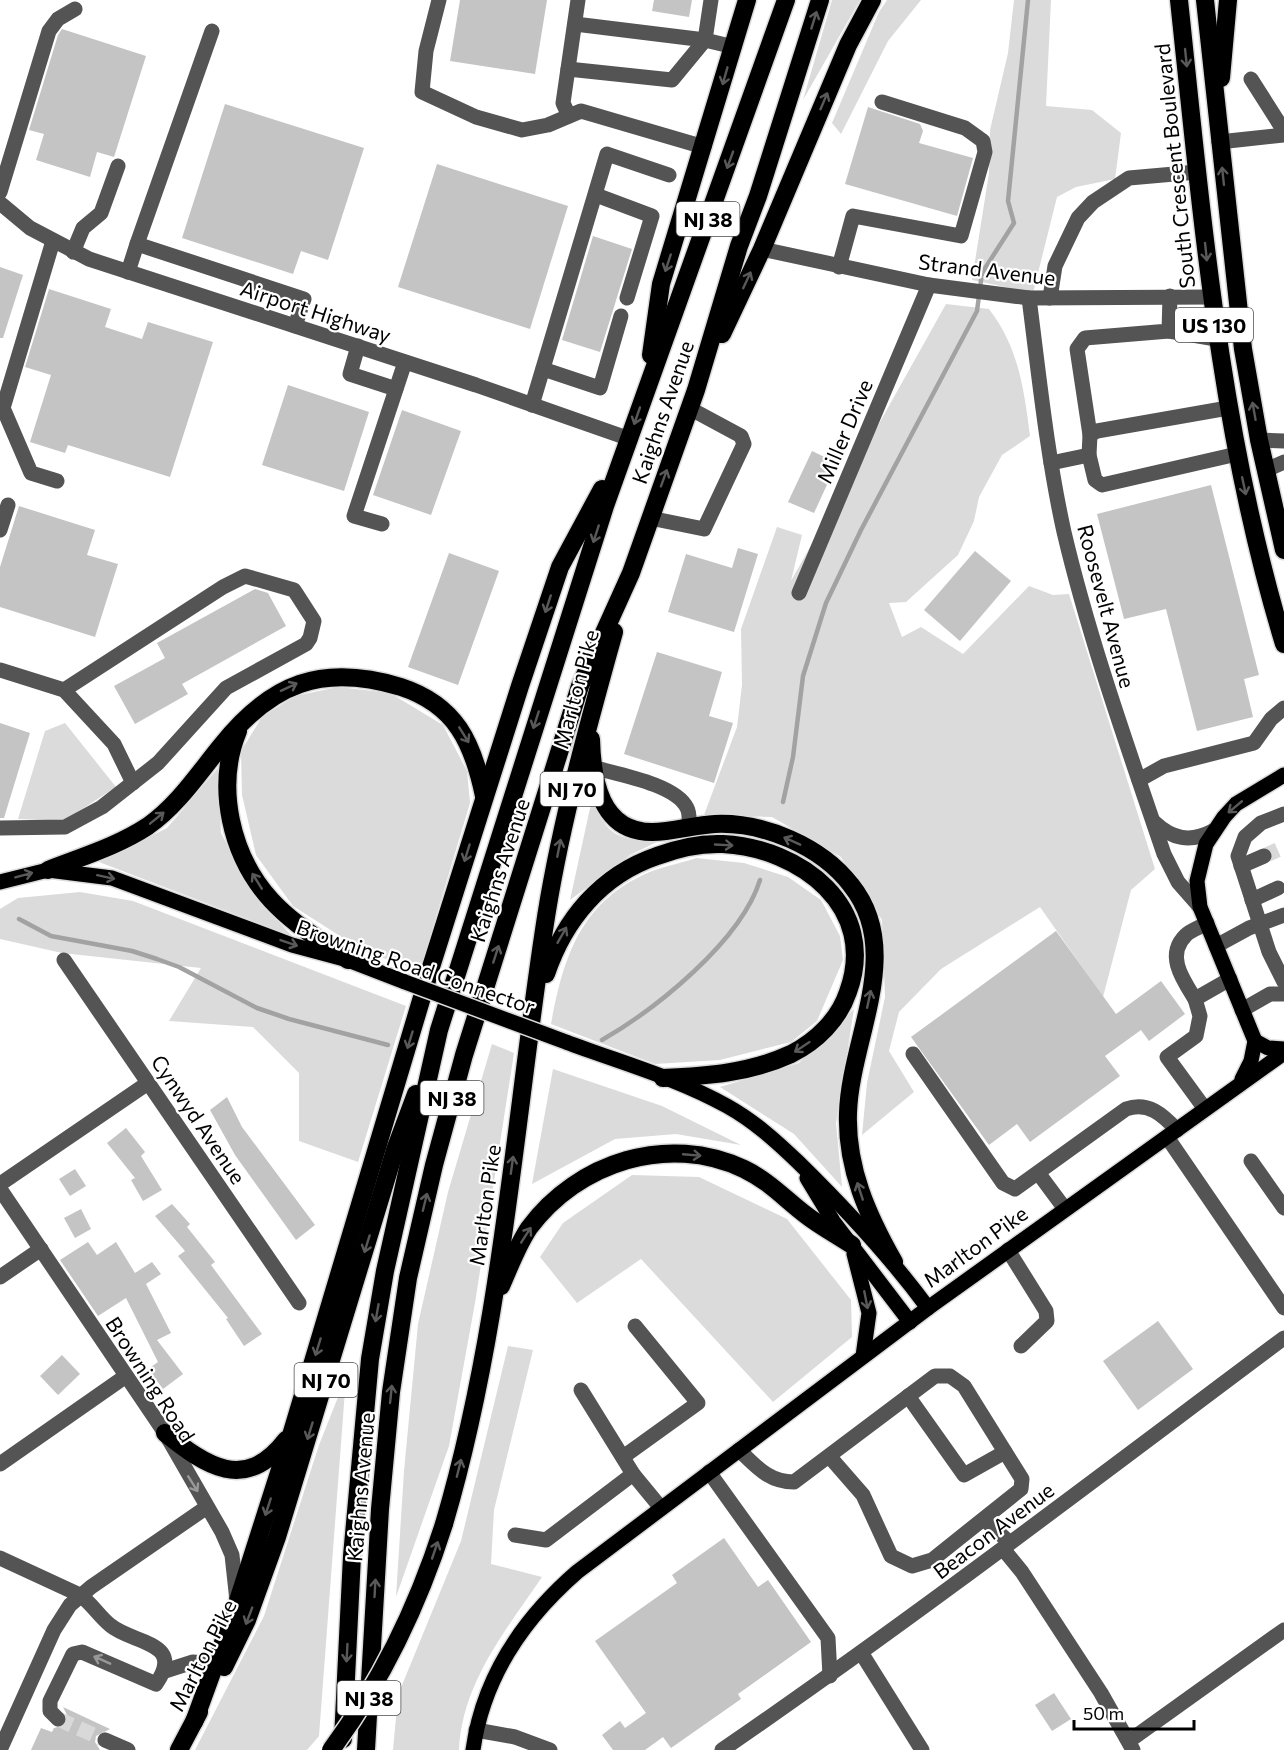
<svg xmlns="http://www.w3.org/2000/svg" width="1284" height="1750" font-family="Commissioner,sans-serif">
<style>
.green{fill:#dbdbdb}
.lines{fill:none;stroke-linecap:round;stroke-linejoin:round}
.stream{stroke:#a2a2a2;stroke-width:4.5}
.building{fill:#c4c4c4}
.minor-tunnel{stroke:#d9d9d9;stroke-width:15;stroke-dasharray:15 8;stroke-linecap:butt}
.major-casing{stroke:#dbdbdb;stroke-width:18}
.highway-casing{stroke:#dbdbdb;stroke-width:21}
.minor{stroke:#545454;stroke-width:15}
.major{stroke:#000;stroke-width:15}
.highway{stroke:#000;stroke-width:18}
.major-bridge-casing{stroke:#dbdbdb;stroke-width:18;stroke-linecap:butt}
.highway-bridge-casing{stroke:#dbdbdb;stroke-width:21;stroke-linecap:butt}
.major-bridge{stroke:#000;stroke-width:15}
.highway-bridge{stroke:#000;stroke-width:18}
.oneway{stroke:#595959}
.oneway2{stroke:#989898}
.labels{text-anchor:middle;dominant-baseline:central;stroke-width:4.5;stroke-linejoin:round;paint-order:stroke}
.shield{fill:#fff;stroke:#4c4c4c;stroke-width:1.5}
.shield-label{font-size:20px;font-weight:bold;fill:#000}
.street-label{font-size:21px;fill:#000;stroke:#fff}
</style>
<rect width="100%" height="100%" fill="#fff"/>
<!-- green -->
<g class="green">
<polygon points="832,0 860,0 803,100"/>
<polygon points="887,0 921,0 888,41 841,134 832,123 879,12"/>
<polygon points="1014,0 1051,0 1046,106 1092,110 1121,133 1115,179 1076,187 1057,197 1033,293 972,280 989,173 990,130 1008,53"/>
<path d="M946,304l43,5c30,39 35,81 41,127l-28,19 -23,42 -5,24 -16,34 -52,47 -17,1 13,34 19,-10 42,27 66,-68 24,9 16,-1 86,275 -24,21 -28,107 -63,-90 -99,62 -42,43 -10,39 25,41 -52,43 5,-52 18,-86 -3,-77 -41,-63 -69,-40 -68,-2 33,-88 5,-42 -1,-56 36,-102 25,8 -11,46z"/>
<polygon points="338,687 390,693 443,725 467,771 470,803 420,970 365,952 293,906 256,855 242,795 241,751 262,717 295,696"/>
<polygon points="65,723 116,787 64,821 18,819 45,731"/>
<polygon points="218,768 221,833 254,895 292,936 99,862 167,828"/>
<path d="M592,799c16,38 25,40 65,43l-27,13 -60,45z"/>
<path d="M696,858l48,5 44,14 33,23 19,36 3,24 -26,61 -26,21 -71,18 -65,4 -104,-40c12,-64 28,-119 92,-149 16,-8 36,-11 53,-17z"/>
<polygon points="80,892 133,901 406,1006 358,1162 299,1141 299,1073 253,1027 169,1021 201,968 62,953 0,939 0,909 18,898"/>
<polygon points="854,1009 836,1123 842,1187 794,1134 720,1087 799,1063"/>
<polygon points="492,1044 514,1053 475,1303 449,1446 396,1597 404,1471 418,1324 448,1192"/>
<polygon points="553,1069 662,1106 741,1145 676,1134 615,1139 532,1184"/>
<polygon points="632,1175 699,1177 787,1219 851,1300 852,1337 773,1402 641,1259 577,1303 540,1257 563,1223"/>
<path d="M508,1346l25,4 -39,160 -3,54 51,13c-36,53 -80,106 -83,173h-66l5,-55 63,-154z"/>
<polygon points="346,1377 319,1736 307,1750 195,1750 264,1616 319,1445"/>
</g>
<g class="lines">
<!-- stream -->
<g class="stream">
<polyline points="783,802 793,757 803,676 826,603 861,530 977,311 982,273 1014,223 1008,201 1028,0"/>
<polyline points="19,919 51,936 132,951 157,959 179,967 257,1008 289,1019 388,1045"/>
<path d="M602,1040c54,-31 139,-99 158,-160"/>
</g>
</g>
<!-- building -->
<g class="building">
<polygon points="460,0 547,0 535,74 450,61"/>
<polygon points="654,0 692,0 689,17 652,11"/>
<polygon points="62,29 146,56 114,157 97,152 90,177 36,160 44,134 29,130 58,35"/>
<polygon points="225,104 364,148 328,260 301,251 293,274 182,238"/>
<polygon points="868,107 920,124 923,131 919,143 973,158 957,216 845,184"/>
<polygon points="437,164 568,206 530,329 398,287"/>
<polygon points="593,236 632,249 600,352 562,340"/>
<polygon points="0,267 23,275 3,338 0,338"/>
<polygon points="49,289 111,309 105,327 142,339 148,322 213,342 170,477 68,445 65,453 30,442 51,375 25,367"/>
<polygon points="288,385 369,412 344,491 262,465"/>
<polygon points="402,410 461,431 431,515 373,495"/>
<polygon points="812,451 837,463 814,513 788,502"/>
<polygon points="1211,485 1259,675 1244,679 1253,717 1197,731 1166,609 1124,619 1097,514"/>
<polygon points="19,506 95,530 87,555 118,564 95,637 0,607 0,567"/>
<polygon points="738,548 758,554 734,632 668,612 686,554 732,568"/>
<polygon points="975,551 1011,581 960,641 924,610"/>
<polygon points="449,553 499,571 458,685 408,667"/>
<polygon points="255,589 268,593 286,626 182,684 188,694 135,724 114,686 165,658 157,643"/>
<polygon points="657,652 722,672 709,716 733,723 714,783 624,754"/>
<polygon points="0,723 30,733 4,818 0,818"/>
<polygon points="1056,931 1116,1014 1161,981 1185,1014 1149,1041 1141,1030 1105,1056 1120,1076 1030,1142 1017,1124 989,1145 911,1037"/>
<polygon points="227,1097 242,1127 315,1225 296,1240 235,1155 210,1110"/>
<polygon points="126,1128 145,1152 141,1156 162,1190 143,1201 131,1180 135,1178 107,1143"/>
<polygon points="75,1169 86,1186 70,1196 59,1179"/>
<polygon points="172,1204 190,1224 187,1227 215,1262 211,1265 262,1334 244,1346 226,1319 228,1318 178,1256 185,1251 155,1216"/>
<polygon points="81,1209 91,1229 75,1238 64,1218"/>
<polygon points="88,1242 97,1255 116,1242 135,1273 152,1262 161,1274 146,1284 171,1333 157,1340 183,1374 163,1389 148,1369 158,1362 126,1298 98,1316 60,1260"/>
<polygon points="1158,1321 1193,1369 1138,1410 1103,1361"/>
<polygon points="62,1355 80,1374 58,1395 40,1376"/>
<polygon points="724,1538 758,1587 768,1580 811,1642 738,1694 741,1699 671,1748 663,1737 645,1750 613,1750 602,1735 620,1721 625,1728 646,1713 595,1641 677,1583 672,1575"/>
<polygon points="1054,1693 1071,1719 1052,1731 1035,1705"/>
<polygon points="63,1707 110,1729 96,1736 95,1742 100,1750 31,1750 41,1728 52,1732 54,1728 65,1725 68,1717"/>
</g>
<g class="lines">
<!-- minor-tunnel -->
<g class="minor-tunnel">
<polyline points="1264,856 1284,847"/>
<polyline points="58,1719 105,1740"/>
</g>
<!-- major casing -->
<g class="major-casing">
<g id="major">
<polyline points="0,882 48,870 112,878 292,945 348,960 405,982"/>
<polyline points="1255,1041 1268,1048 1284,1049"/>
<path d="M566,1042c53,20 111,36 161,64 27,15 49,35 71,56 47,46 91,93 130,146"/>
<polyline points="1242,1079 1251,1061 1255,1041 1200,907 1197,881 1206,844 1224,817 1236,804 1284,775"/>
<polyline points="807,1178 833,1221 910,1322"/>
<polyline points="854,1254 869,1313 863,1356"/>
<path d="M473,1750c10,-72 50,-131 104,-178l351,-264 356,-255"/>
</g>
</g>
<!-- highway casing -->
<g class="highway-casing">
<g id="highway">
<path d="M1179,0c23,217 41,434 105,644"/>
<polyline points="1205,0 1243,349 1259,440 1284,550"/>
<polyline points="1221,78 1228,0"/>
<polyline points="722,334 762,249 848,45 872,0"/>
<polyline points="651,355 661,284 747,0"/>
<path d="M238,731c-23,56 -7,125 33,169 22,24 51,41 77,60"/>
<path d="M591,739c1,40 9,93 61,93 21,0 42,-7 63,-8 49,-2 106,22 136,61 54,67 -1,154 -3,228 -2,55 20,103 46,149"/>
<path d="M48,870c33,-13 70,-24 100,-44 30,-21 50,-52 73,-80 50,-63 101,-83 180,-59 55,18 72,56 83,109"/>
<path d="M546,974c18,-54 55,-99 111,-118 21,-8 43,-13 66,-12 77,4 156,63 125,148 -9,27 -31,49 -57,62 -41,19 -84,22 -128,24"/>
<path d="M501,1286c9,-20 16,-40 28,-58 49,-66 139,-95 215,-59 25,12 41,30 62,46 14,11 31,20 46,30"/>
<path d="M165,1433c41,33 80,60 121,7"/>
<path d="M444,1524c57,-193 70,-396 100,-594 15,-102 43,-200 70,-298"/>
<polyline points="224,1667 247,1620 277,1537 395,1150 416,1094"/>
<polyline points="194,1722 237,1604 292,1432 431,967 520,686 560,567 602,489"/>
<polyline points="343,1739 352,1556 370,1359 385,1271 439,1030 605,506 786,0"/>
<polyline points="179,1750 199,1712"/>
<polyline points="366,1750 380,1509 391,1392 408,1278 434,1165 464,1055 580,686 631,573 696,390 739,246 758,196 820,0"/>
</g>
</g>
<!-- minor -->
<g class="minor">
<polyline points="439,0 426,51 422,92 476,117 522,130 548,125 581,111 704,147"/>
<polyline points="711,0 705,40 734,47"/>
<polyline points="568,69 672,80 705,40 575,24"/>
<polyline points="1251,79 1284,131"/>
<polyline points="569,116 563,103 578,0"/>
<polyline points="1219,142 1284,135"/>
<polyline points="0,192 49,31 58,19 75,9"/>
<polyline points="596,195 652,216 627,298"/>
<polyline points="0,203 30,228 89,259 476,385 630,439"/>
<polyline points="53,241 3,408 31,473 57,481"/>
<polyline points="137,244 212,31"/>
<polyline points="762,249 929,285 1029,298 1211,297"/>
<polyline points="73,252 83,228 101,213 118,166"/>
<polyline points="839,267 853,216 961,236 985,152 983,141 965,128 882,102"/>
<polyline points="128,272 137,244 304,299 295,326"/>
<path d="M1029,298c10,78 18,157 35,234 26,110 64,216 100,322l14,28 22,25"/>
<polyline points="1050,298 1055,266 1078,218 1093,202 1129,178 1197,172"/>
<polyline points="1169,331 1216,339"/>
<polyline points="358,346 350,374 396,389"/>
<polyline points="543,369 600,388 621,316"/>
<polyline points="532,405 607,154 669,175"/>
<polyline points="1228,408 1097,431 1090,435 1089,455 1095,480 1102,485 1237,454"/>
<polyline points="1090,435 1077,349 1085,338 1169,331 1170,296"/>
<polyline points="1259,440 1284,441"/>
<polyline points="1051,463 1089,455"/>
<polyline points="1266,470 1284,462"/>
<polyline points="650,518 704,529 744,444 741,436 689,408"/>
<polyline points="382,524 354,516 405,362"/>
<polyline points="0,530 8,505"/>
<polyline points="799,593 929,285"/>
<polyline points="0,670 64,690 114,744 133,783"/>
<path d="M592,767c24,7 84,17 95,41 3,5 2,13 2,19"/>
<polyline points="1139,780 1164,766 1254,743 1271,719 1284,708"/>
<polyline points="1284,814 1261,823 1245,837 1238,856 1269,952 1284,982"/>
<path d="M1154,822c18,17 36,21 59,9"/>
<polyline points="0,828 65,827 102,807 158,763 226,688 306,644 310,638 314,621 294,590 245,576 223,587 64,690"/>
<polyline points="1241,866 1264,856"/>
<polyline points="1252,900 1278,888"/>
<path d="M1207,923c-6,4 -16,7 -21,12 -21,20 -3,45 9,64l35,-20"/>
<polyline points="1216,946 1249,928 1284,915"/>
<polyline points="64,960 299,1303"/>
<polyline points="1195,999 1200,1016 1196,1036 1167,1057 1205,1109"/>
<polyline points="1242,1010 1270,994 1284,994"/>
<path d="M913,1054l90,129 12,6 111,-80c22,-8 37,6 51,21"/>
<polyline points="1167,1137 1284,1308"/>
<polyline points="1251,1161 1284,1208"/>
<polyline points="1039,1174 1065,1209"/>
<polyline points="0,1184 148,1083"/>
<polyline points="0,1189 165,1433 222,1532 232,1555 237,1601"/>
<polyline points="1008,1250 1046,1311 1047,1321 1021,1346"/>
<polyline points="0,1277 41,1249"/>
<polyline points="581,1390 633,1474 661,1508"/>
<polyline points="908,1396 964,1475 1005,1452"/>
<path d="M739,1450c17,16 29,32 55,32l141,-106h15l14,10 58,93 -1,10 -89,71 -20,6 -21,-10 -28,-61 -34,-39"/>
<polyline points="623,1457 698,1403 635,1326"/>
<polyline points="0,1464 126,1376"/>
<polyline points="709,1472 828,1638 830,1676"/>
<polyline points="985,1520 1010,1543"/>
<polyline points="515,1535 546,1540 633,1474"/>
<polyline points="1004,1550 1022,1572 1101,1693 1133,1750"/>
<path d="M0,1558l80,37c12,9 19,21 30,30 22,19 76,16 46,59l-74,-32 -9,2 -23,47v10l8,8"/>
<polyline points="862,1654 922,1750"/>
<polyline points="165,1671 193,1662 215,1664"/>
<polyline points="476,1730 515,1737 550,1750"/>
<polyline points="105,1740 128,1750"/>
<polyline points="1129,1741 1284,1630"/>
<polyline points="0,1750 54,1630 70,1605 91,1587 207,1507"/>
<path d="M722,1750c192,-132 376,-273 562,-412"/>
</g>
<!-- major -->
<use href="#major" class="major"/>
<!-- highway -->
<use href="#highway" class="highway"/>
<!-- major-bridge casing -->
<g class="major-bridge-casing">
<polyline id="major-bridge" points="405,982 566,1042"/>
</g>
<!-- highway-bridge casing -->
<g class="highway-bridge-casing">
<path id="highway-bridge" d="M331,1750c51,-69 87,-144 113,-226"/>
</g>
<!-- major-bridge -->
<use href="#major-bridge" class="major-bridge"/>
<!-- highway-bridge -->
<use href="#highway-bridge" class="highway-bridge"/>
</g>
<!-- one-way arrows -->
<defs><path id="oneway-shaft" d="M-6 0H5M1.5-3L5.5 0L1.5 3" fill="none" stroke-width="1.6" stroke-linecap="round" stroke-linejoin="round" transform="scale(1.5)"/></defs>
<g class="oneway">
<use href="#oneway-shaft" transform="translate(814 20) rotate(-73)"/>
<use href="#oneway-shaft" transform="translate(1186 58) rotate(84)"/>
<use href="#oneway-shaft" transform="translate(725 76) rotate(106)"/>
<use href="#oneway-shaft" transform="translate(824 101) rotate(-67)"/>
<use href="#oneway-shaft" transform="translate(730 160) rotate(110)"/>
<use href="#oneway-shaft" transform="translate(1223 176) rotate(-96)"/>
<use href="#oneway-shaft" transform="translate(1206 252) rotate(84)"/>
<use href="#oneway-shaft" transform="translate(668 263) rotate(108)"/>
<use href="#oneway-shaft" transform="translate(747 280) rotate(-65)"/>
<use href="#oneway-shaft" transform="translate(1254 411) rotate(-100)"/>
<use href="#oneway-shaft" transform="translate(637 416) rotate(109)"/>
<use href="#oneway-shaft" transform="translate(664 478) rotate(-70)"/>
<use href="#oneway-shaft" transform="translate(1244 486) rotate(78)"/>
<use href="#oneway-shaft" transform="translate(596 534) rotate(108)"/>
<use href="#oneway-shaft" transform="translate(548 604) rotate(108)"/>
<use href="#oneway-shaft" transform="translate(289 687) rotate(-25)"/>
<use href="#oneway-shaft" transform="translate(536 720) rotate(108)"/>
<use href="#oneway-shaft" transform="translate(464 735) rotate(58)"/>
<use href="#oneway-shaft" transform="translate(1235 807) rotate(140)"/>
<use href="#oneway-shaft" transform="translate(157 818) rotate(-39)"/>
<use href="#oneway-shaft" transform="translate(792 841) rotate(-156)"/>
<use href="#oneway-shaft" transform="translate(724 845) rotate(3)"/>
<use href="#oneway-shaft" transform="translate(559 848) rotate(-79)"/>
<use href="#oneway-shaft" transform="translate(467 853) rotate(107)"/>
<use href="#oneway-shaft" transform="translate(24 875) rotate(-15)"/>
<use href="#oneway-shaft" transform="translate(106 877) rotate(12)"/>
<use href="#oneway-shaft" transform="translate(257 881) rotate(-122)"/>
<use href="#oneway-shaft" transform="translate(562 935) rotate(-60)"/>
<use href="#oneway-shaft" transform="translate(289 943) rotate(19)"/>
<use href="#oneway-shaft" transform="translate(496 954) rotate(-72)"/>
<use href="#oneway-shaft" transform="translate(869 999) rotate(-78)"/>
<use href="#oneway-shaft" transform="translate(410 1040) rotate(107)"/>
<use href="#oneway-shaft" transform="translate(802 1047) rotate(146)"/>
<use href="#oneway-shaft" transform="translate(692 1155) rotate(5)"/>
<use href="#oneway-shaft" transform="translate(512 1165) rotate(-82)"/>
<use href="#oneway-shaft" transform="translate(860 1191) rotate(-108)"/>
<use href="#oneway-shaft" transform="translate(425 1202) rotate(-76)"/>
<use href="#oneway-shaft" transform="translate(526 1235) rotate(-57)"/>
<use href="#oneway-shaft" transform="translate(367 1244) rotate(107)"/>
<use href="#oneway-shaft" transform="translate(866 1300) rotate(79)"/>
<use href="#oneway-shaft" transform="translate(377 1313) rotate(100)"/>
<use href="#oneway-shaft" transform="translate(318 1347) rotate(107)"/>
<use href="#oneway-shaft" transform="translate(391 1394) rotate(-84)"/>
<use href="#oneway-shaft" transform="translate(310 1431) rotate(107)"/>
<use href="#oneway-shaft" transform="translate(459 1468) rotate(-76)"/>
<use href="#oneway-shaft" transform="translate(268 1507) rotate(108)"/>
<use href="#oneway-shaft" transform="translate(435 1550) rotate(-71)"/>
<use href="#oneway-shaft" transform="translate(375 1588) rotate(-87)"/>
<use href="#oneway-shaft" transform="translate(249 1616) rotate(111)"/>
<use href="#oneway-shaft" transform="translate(347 1653) rotate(93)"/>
</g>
<g class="oneway2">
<use href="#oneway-shaft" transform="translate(193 1484) rotate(58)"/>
<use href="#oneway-shaft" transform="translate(102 1660) rotate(-156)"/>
</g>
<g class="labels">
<!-- shield labels -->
<g class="shield">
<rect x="676.5" y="202" width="63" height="34" rx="4.5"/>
<rect x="1175" y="308" width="78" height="34" rx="4.5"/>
<rect x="540.5" y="772" width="63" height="34" rx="4.5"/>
<rect x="420.5" y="1081" width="63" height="34" rx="4.5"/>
<rect x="294.5" y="1363" width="63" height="34" rx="4.5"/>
<rect x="337.5" y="1681" width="63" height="34" rx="4.5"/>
</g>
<g class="shield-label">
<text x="708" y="219">NJ 38</text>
<text x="1214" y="325">US 130</text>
<text x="572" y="789">NJ 70</text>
<text x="452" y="1098">NJ 38</text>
<text x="326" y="1380">NJ 70</text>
<text x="369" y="1698">NJ 38</text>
</g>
<!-- street labels -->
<g class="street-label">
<text transform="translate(1174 166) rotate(-96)">South Crescent Boulevard</text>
<text transform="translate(987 269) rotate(7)">Strand Avenue</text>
<text transform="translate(316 311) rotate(18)">Airport Highway</text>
<text transform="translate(662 412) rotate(-71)">Kaighns Avenue</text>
<text transform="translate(844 431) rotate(-67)">Miller Drive</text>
<text transform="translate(1107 606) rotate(75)">Roosevelt Avenue</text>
<text transform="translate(575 689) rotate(-75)">Marlton Pike</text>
<text transform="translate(499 870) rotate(-72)">Kaighns Avenue</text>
<text transform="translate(416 966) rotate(19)">Browning Road Connector</text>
<text transform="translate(199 1119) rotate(56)">Cynwyd Avenue</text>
<text transform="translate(484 1205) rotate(-82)">Marlton Pike</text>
<text transform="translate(975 1246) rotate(-36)">Marlton Pike</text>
<text transform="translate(151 1379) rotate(57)">Browning Road</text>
<text transform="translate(360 1487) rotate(-85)">Kaighns Avenue</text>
<text transform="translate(993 1530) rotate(-37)">Beacon Avenue</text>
<text transform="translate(202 1655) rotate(-63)">Marlton Pike</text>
</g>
</g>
<!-- scale -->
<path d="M1074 1720v9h120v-9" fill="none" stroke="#000000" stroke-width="3"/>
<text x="1083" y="1720" font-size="18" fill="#000000" stroke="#ffffff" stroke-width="4.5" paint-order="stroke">50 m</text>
</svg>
